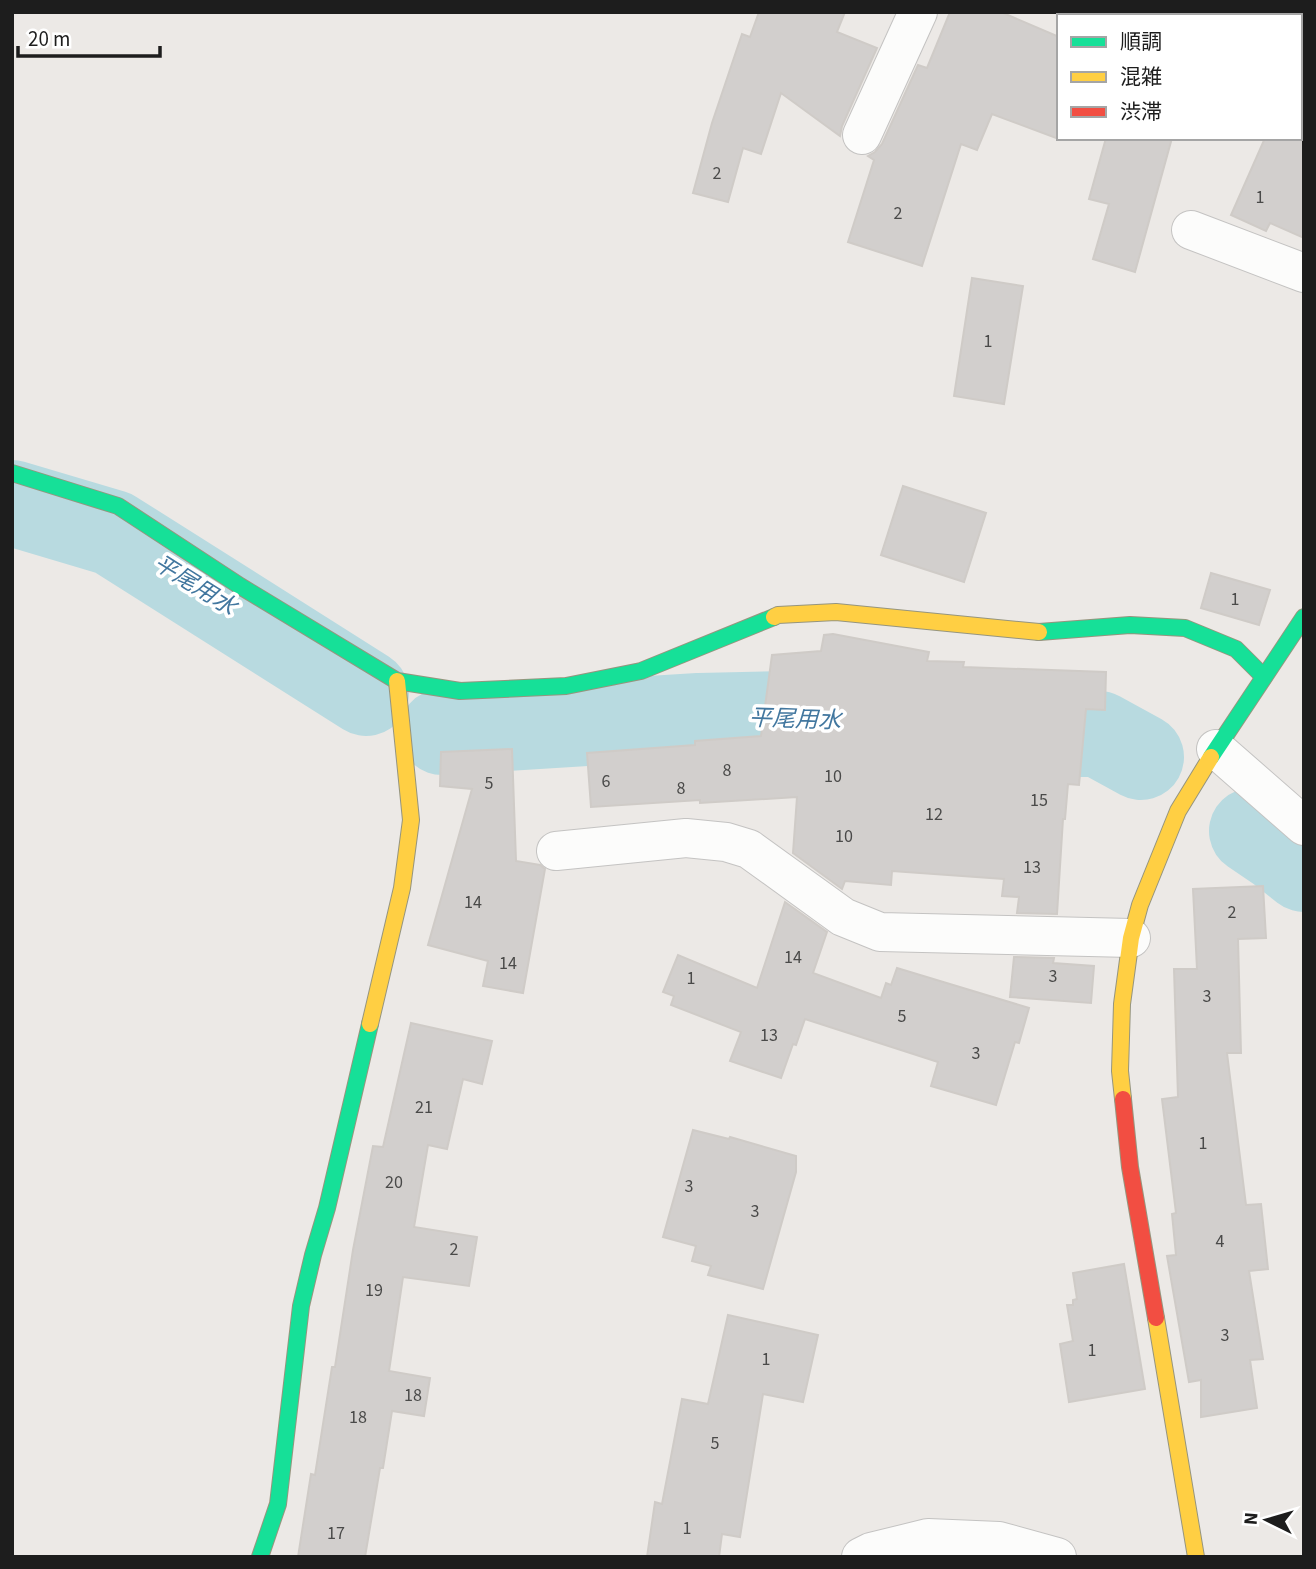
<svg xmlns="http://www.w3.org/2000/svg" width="1316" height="1569" font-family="'Source Sans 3','Noto Sans JP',sans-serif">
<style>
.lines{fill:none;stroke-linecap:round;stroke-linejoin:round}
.river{stroke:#b8dae0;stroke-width:86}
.building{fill:#d2cfcd;stroke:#cfcbc7;stroke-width:2}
.street-casing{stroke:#c4c3c2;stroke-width:40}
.fast-casing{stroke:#96957e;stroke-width:18}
.slow-casing{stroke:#96957e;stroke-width:18}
.jam-casing{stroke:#96957e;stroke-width:18}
.street{stroke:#fcfcfb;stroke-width:38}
.fast{stroke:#16e098;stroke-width:16}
.slow{stroke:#ffcf43;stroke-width:16}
.jam{stroke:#f24e42;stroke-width:16}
.labels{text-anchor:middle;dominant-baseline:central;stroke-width:7;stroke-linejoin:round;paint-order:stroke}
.number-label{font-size:18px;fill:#4a4a49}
.water-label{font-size:23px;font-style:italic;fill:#42779f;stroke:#fff}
</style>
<rect width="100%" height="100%" fill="#ece9e6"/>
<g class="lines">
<!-- river -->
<g class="river">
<polyline points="12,503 113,533 366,693"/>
<polyline points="442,732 699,716 790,714 967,734 1099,734 1141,757"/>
<polyline points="1252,831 1280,850 1304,869"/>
</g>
</g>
<!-- building -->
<g class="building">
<polygon points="759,12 845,12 837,32 877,48 842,126 840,136 781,93 761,154 743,148 728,202 693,193 712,123 742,34 750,37"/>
<polygon points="950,12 1001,12 1059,37 1059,139 992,114 977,150 961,144 922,266 848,242 874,160 868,156 875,152 882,144 918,65 927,68"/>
<polygon points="1106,138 1172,138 1135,272 1093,259 1109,204 1089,199"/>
<polygon points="1265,138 1304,138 1304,238 1270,223 1266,231 1231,215"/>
<polygon points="972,278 1023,286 1004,404 954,396"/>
<polygon points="903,486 986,513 964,582 881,555"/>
<polygon points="1211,573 1270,590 1259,625 1201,608"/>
<polygon points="833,634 929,652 927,661 964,662 963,667 1106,672 1105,710 1086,709 1079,785 1068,784 1065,819 1063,819 1057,914 1017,913 1019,897 1002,896 1004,879 892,871 891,885 845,881 842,889 793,853 797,797 700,803 700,800 591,807 587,753 695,745 695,741 761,736 772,655 821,651 824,635"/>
<polygon points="512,749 516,861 540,865 545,869 523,993 483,986 488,961 428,945 472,789 440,786 441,752"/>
<polygon points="1263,886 1266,938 1238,939 1241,1053 1227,1053 1246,1205 1261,1204 1268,1269 1249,1271 1263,1359 1250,1360 1257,1408 1201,1417 1201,1380 1189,1382 1167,1256 1176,1255 1172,1214 1176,1213 1162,1099 1178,1097 1174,969 1197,969 1193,889"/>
<polygon points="785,902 827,932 813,973 881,998 886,983 891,985 897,968 1029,1008 1019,1043 1015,1042 996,1105 931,1086 938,1062 805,1019 796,1045 793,1044 781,1078 730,1061 741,1032 671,1005 674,996 663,992 678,955 757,988"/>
<polygon points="1014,957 1054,958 1053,963 1094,966 1091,1003 1010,997"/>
<polygon points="411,1023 492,1041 482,1084 463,1079 447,1149 428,1145 414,1227 477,1237 469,1286 403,1277 389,1371 430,1378 424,1416 392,1411 383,1468 380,1468 365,1557 298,1557 311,1474 315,1475 332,1367 335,1367 353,1250 373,1146 383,1147"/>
<polygon points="693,1130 729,1139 730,1137 796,1156 796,1172 763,1289 708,1275 711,1266 692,1261 696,1246 663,1237"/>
<polygon points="1124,1264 1145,1389 1069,1402 1060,1344 1073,1341 1067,1305 1073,1305 1073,1300 1077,1299 1073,1273"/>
<polygon points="728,1315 818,1335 803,1402 763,1394 740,1537 722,1534 719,1557 647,1557 655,1502 662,1504 682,1399 708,1404"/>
</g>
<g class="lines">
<!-- street casing -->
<g class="street-casing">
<g id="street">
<polyline points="1282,16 1284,12"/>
<polyline points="862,135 918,12"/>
<polyline points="1191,230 1304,273"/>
<polyline points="1216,749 1304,826"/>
<polyline points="556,851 686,838 726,842 749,849 843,917 880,932 1131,938"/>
<polyline points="861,1557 871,1552 928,1538 999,1541 1057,1557"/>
</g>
</g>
<!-- fast casing -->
<g class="fast-casing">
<g id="fast">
<polyline points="12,473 118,506 240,586 397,681 460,691 566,686 641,671 774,617"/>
<polyline points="1039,632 1130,625 1185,628 1236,649 1264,677"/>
<polyline points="1211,757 1304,617"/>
<polyline points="260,1557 278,1504 301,1306 313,1255 327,1208 370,1024"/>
</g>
</g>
<!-- slow casing -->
<g class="slow-casing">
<g id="slow">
<polyline points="774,617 778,615 836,612 1039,632"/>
<polyline points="370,1024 402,888 411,820 397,681"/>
<polyline points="1123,1099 1120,1071 1122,1004 1131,938 1140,905 1178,811 1211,757"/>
<polyline points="1156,1318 1196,1557"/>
</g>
</g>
<!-- jam casing -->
<g class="jam-casing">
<polyline id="jam" points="1123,1099 1130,1167 1156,1318"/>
</g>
<!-- street -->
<use href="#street" class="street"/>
<!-- fast -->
<use href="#fast" class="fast"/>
<!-- slow -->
<use href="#slow" class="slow"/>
<!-- jam -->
<use href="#jam" class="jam"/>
</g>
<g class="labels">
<!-- number labels -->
<g class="number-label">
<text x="717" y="173">2</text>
<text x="1260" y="197">1</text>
<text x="898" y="213">2</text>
<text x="988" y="341">1</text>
<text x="1235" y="599">1</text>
<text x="727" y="770">8</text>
<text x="833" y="776">10</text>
<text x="606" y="781">6</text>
<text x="489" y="783">5</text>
<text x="681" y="788">8</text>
<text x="1039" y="800">15</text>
<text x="934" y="814">12</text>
<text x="844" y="836">10</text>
<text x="1032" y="867">13</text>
<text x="473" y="902">14</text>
<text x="1232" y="912">2</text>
<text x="793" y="957">14</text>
<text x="508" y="963">14</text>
<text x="1053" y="976">3</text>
<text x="691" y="978">1</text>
<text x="1207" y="996">3</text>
<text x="902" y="1016">5</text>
<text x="769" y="1035">13</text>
<text x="976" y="1053">3</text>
<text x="424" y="1107">21</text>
<text x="1203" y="1143">1</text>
<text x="394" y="1182">20</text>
<text x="689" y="1186">3</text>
<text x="755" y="1211">3</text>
<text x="1220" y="1241">4</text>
<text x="454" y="1249">2</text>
<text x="374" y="1290">19</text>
<text x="1225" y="1335">3</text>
<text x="1092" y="1350">1</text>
<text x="766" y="1359">1</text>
<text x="413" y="1395">18</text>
<text x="358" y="1417">18</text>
<text x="715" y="1443">5</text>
<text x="687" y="1528">1</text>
<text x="336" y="1533">17</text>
</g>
<!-- water labels -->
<g class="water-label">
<text transform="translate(195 585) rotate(32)">平尾用水</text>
<text transform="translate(795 719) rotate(2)">平尾用水</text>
</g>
</g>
<!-- border -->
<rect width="1316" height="1569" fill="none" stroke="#1d1d1d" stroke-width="28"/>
<!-- legend -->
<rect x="1057" y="14" width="245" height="126" fill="#ffffff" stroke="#a5a5a5" stroke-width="2"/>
<rect x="1071" y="37" width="35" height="10" fill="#16e098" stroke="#a5a5a5" stroke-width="2"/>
<text x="1120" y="49" font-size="21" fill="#1d1d1d">順調</text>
<rect x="1071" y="72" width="35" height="10" fill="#ffcf43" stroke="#a5a5a5" stroke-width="2"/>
<text x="1120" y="84" font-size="21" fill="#1d1d1d">混雑</text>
<rect x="1071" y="107" width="35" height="10" fill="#f24e42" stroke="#a5a5a5" stroke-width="2"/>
<text x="1120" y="119" font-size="21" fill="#1d1d1d">渋滞</text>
<!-- north arrow -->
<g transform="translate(1267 1520) rotate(275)" stroke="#ffffff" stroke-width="5" paint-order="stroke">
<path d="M0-5L12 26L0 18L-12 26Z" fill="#1d1d1d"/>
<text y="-10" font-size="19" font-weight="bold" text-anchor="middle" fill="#1d1d1d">N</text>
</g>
<!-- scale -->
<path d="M18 46v10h142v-10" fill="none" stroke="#1d1d1d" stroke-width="3.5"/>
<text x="28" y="46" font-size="21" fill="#1d1d1d" stroke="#ffffff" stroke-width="5" paint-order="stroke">20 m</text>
</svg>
